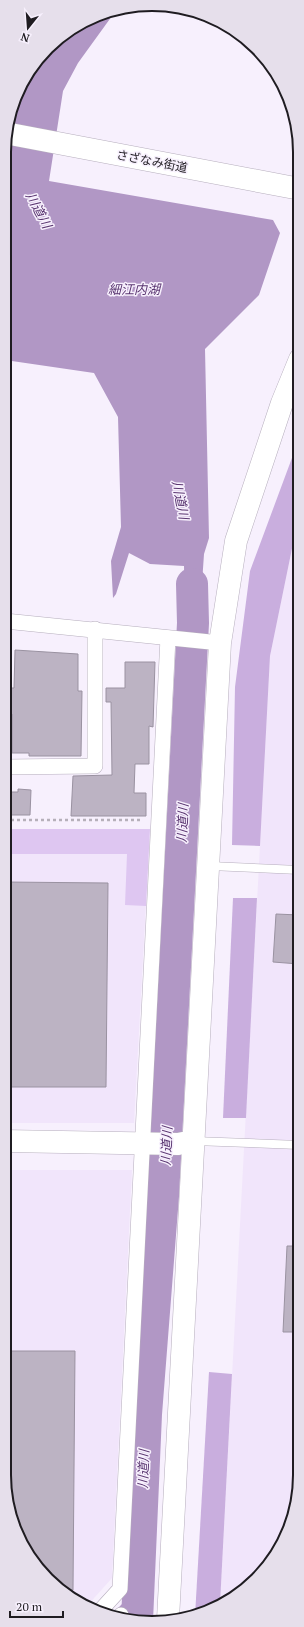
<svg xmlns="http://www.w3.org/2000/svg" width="304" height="1627" font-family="'PT Serif','Noto Sans JP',serif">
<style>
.built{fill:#f1e5fb}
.green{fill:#dec6f1}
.forest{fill:#c9aede}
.water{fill:#b197c5}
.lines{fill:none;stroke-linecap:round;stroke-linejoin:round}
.stream{stroke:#b197c5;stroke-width:5.5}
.river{stroke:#b197c5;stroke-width:32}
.building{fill:#bcb3c3;stroke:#9a92a1}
.lane-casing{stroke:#b6aebd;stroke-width:9}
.street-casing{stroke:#b6aebd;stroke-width:16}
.secondary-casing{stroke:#b6aebd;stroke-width:23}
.path{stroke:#b6b0ba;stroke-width:2.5;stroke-dasharray:3 3;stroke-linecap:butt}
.lane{stroke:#fff;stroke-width:8}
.street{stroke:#fff;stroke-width:15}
.secondary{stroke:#fff;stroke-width:22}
.labels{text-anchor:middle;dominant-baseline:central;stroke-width:3;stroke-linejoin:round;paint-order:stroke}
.street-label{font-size:12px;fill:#1f1c21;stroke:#f7f0fd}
.water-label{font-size:13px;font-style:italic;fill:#593570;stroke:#f7f0fd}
.rim{fill:none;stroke:#1f1c21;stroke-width:2}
</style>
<rect width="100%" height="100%" fill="#f7f0fd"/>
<!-- built -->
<g class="built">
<polygon points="299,520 299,1494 285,1541 249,1586 220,1604 270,656 296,529"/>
<polygon points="5,829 150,829 134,1123 4,1123"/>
<polygon points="4,1170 132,1170 112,1578 86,1607 47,1579 15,1531 4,1475"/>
</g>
<!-- green -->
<polygon class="green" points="5,829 150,829 146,906 125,905 127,854 5,854"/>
<!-- forest -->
<g class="forest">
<polygon points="299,439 299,520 296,529 270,656 260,846 232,845 235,687 250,571"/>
<polygon points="233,898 257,898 246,1118 223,1118"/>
<polygon points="209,1372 232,1374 220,1604 199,1615 195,1616"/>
</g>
<!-- water -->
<polygon class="water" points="124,8 112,16 78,63 63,91 49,181 273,220 280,233 259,295 205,349 209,538 204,554 199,627 185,627 184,566 150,564 129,553 116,594 113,598 111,561 121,527 118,417 94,373 5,360 5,133 24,78 62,35 113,9"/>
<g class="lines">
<!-- stream -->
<polyline class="stream" points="118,1612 138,1592"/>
<!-- river -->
<polyline class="river" points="137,1621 146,1414 163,1196 193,623 192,584"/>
</g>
<!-- building -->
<g class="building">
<polygon points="15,650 78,654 78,691 82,691 81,756 29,756 29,753 12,753 12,714 5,714 5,688 14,688"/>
<polygon points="125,662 155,662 153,727 149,726 149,764 135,764 134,793 146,793 146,816 71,816 73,776 112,775 111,702 106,702 106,688 125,688"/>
<polygon points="18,789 31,790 30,815 5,815 5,792 18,792"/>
<polygon points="5,882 108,883 106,1087 4,1087"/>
<polygon points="276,914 299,915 299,964 273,962"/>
<polygon points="287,1246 299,1246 299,1332 283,1332"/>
<polygon points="4,1351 75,1351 73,1590 62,1590 47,1579 15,1531 4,1475"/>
</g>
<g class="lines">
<!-- lane casing -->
<g class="lane-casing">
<g id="lane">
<polyline points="210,866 299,870"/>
<polyline points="194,1141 299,1145"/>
</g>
</g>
<!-- street casing -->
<g class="street-casing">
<g id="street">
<polyline points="5,621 220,643"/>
<polyline points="5,767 95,766 95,629"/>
<polyline points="100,1611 120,1589 168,638"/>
<polyline points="121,1617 121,1615"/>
</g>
</g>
<!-- secondary casing -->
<g class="secondary-casing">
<g id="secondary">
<polyline points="5,133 300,189"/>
<polyline points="4,1141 178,1144 193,1141"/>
<polyline points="168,1619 220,643 236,541 282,403 300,359"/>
</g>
</g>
<!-- path -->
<polyline class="path" points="5,820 142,820"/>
<!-- lane -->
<use href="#lane" class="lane"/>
<!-- street -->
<use href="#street" class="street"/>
<!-- secondary -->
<use href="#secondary" class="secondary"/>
</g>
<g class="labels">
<!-- street labels -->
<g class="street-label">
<text transform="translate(152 161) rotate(11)">さざなみ街道</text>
</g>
<!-- water labels -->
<g class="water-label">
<text transform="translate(39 210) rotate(62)">川道川</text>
<text x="134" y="289">細江内湖</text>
<text transform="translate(181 500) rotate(79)">川道川</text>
<text transform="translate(182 823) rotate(-87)">川道川</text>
<text transform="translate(166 1146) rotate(-87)">川道川</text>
<text transform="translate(143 1469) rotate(-88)">川道川</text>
</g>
</g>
<!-- crop -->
<path d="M0 0H304V1627H0ZM152 11H152A141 141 0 0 1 293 152V1475A141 141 0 0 1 152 1616H152A141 141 0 0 1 11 1475V152A141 141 0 0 1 152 11Z" fill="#e6dfeb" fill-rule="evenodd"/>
<path class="rim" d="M152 11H152A141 141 0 0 1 293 152V1475A141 141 0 0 1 152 1616H152A141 141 0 0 1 11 1475V152A141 141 0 0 1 152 11Z"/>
<!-- north arrow -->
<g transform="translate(28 28) rotate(197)" stroke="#f7f0fd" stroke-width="3" paint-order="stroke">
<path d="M0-3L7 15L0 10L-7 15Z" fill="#1f1c21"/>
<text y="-6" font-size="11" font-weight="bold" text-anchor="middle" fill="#1f1c21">N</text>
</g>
<!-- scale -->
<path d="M10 1611v6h53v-6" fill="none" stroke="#1f1c21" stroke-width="2"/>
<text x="16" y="1611" font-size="12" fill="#1f1c21" stroke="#f7f0fd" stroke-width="3" paint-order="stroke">20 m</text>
</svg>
